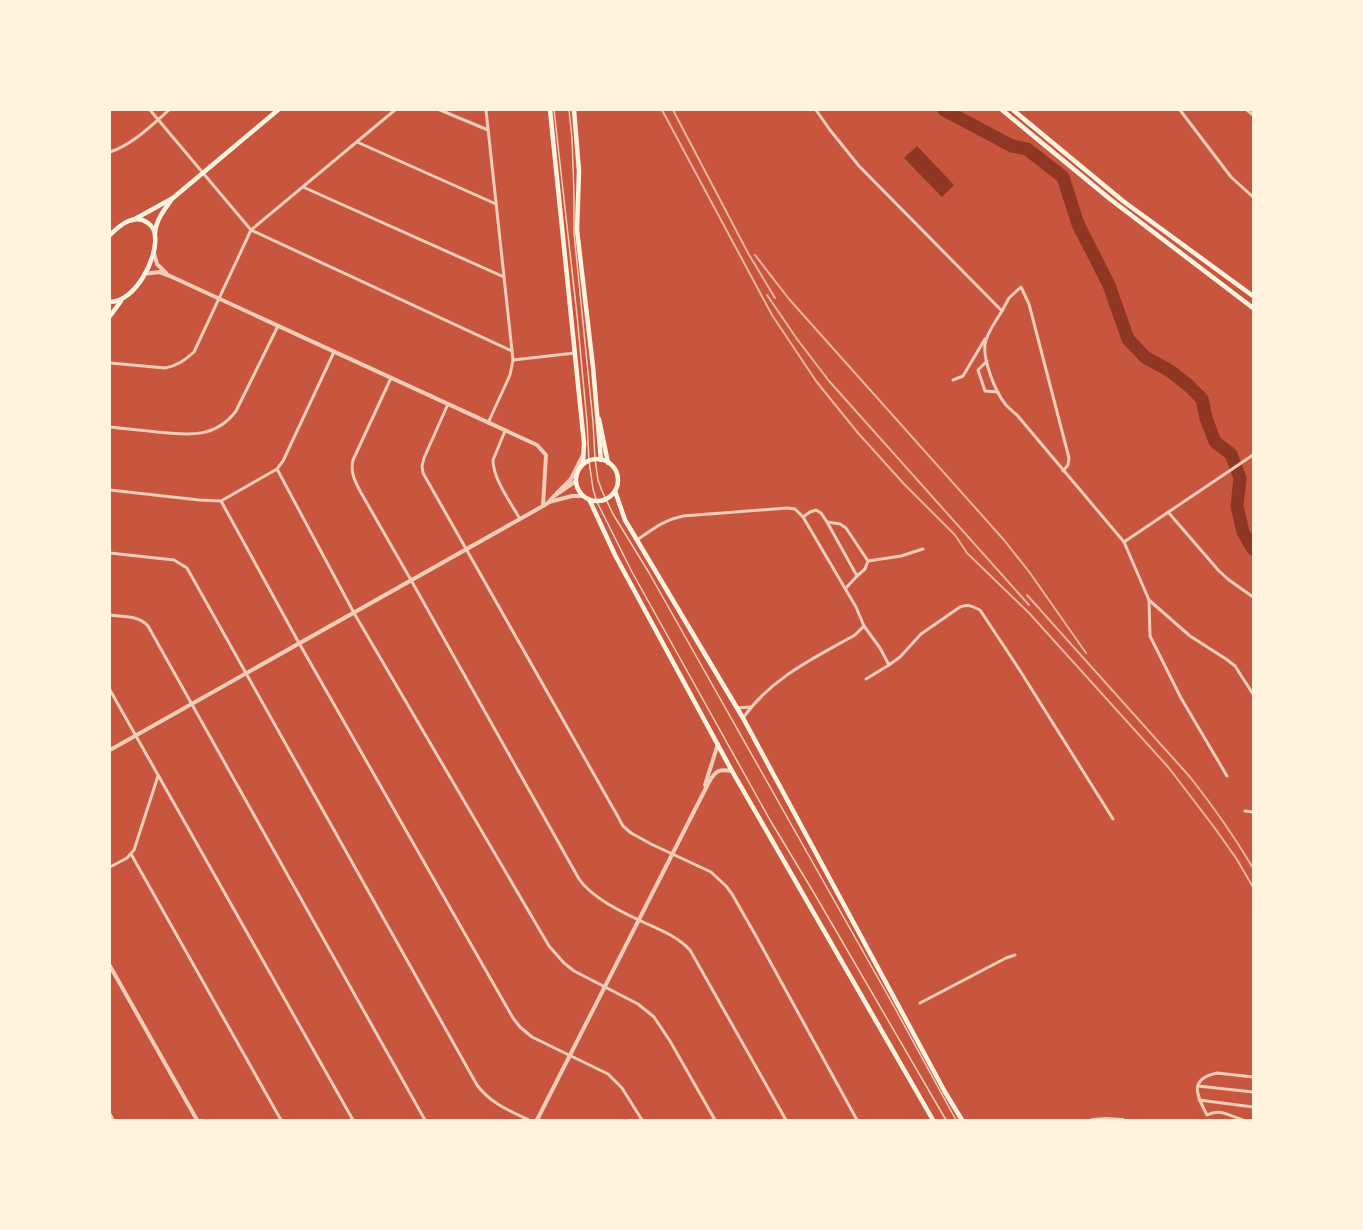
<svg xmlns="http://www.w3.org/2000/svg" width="1363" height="1230" font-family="'Noto Sans',sans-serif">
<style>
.water{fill:#8f3625}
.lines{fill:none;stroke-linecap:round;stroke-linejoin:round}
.river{stroke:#8f3625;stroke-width:13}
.service{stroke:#f1ccb7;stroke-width:1.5}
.minor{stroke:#f1ccb7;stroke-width:3}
.tertiary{stroke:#f1ccb7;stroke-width:4}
.secondary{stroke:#fff3e0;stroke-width:4.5}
.rail{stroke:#e9b49f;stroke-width:2}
</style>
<rect width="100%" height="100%" fill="#c8553d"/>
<!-- water -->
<polygon class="water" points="917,146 954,185 942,197 904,158"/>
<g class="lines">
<!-- river -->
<polyline class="river" points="944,110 1012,146 1027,149 1063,177 1078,224 1109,285 1128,339 1145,357 1170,371 1188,385 1202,399 1206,418 1215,442 1231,454 1240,478 1237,506 1243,532 1253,549"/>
<!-- service -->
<g class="service">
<polyline points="554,110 577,315 587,422 589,461 593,489 597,502 632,572 770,820 814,893 946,1120"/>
<polyline points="569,110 572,138 574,194 574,233 593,422 595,459 598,480 602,491 613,514 648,571 891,1001 956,1120"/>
</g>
<!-- minor -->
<g class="minor">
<polyline points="150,110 251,230 512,351"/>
<polyline points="440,110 488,130"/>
<polyline points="486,110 513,360 510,375 488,423"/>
<path d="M816,110l14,20 29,36 143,145c-6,10 -15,21 -17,33 -2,16 10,48 21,61 3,3 7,7 11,10l107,127 25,58 1,36 31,62 46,78"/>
<polyline points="1180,110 1231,177 1253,197"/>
<polyline points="1247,110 1253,115"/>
<polyline points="357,142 496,204"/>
<path d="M110,152c23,-8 41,-26 59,-42"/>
<polyline points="303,187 504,277"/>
<polyline points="1002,311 1009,298 1021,287 1029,304 1069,458 1068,465 1063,471"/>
<polyline points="513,360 575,353"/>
<polyline points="987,361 978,370 985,391 998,392"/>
<path d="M110,363l55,5c12,-2 20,-8 29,-16l57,-122 144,-120"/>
<path d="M391,378l-38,82c-3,12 2,21 7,31l51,89 168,299c13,19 43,33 64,43 17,8 34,14 47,28l96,170"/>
<polyline points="953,380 963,376 985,339"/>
<polyline points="448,404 424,458 422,466 423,473 617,815 623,826 631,833 651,844 711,872 726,886 732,894 756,936 857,1120"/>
<path d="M110,427c16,2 31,3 47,5 30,3 58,7 79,-21l42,-85"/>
<path d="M505,431l-12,29c0,19 18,43 27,59"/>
<polyline points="277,469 354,613 549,946 564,963 574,971 638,1004 654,1017 670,1041 715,1120"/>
<polyline points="110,490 199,500 221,501 277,469 283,461 334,352"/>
<polyline points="221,501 299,643 513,1018 520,1027 532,1037 608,1074 622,1088 642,1120"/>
<polyline points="1168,512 1219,571 1229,580 1253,597"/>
<polyline points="803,517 810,512 816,510 821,513 827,522 857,576 846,588"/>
<polyline points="827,522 840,524 846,528 868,561 865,569 857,576"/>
<path d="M637,540c16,-11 27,-20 46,-24l104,-8 8,1 8,8 53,90 8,19 -9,9c-41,23 -84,43 -112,83"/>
<polyline points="1124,542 1253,455"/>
<path d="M110,553l64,7 13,8 290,517c13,18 33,26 52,35"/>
<polyline points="868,561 901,556 923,549"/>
<polyline points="1149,600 1190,636 1226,659 1235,666 1253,694"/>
<path d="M110,615c12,2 29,0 38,11l277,494"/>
<path d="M864,626l16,22 9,17 11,-8 21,-23 39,-27c8,-3 12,-1 20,3l39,59 94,150"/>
<polyline points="866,679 889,665"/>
<polyline points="110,690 353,1120"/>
<polyline points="737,708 751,707"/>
<polyline points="1245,811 1253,812"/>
<polyline points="131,854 281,1120"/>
<polyline points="110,867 127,858 134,850 158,776"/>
<polyline points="920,1003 1006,958 1015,955"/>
<polyline points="1198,1086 1253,1092"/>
<polyline points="1199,1100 1253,1107"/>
<polyline points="110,1114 113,1120"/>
<path d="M1243,1120c-13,-4 -23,-12 -36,-5 -10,-19 -19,-36 10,-42l36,4"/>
</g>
<!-- tertiary -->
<g class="tertiary">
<polyline points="154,253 157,264 166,273"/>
<polyline points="144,274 159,272 170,276 537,445 546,455 543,506"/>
<polyline points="557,493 571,479 583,455"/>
<polyline points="549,502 572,496 582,496"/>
<polyline points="110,750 543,506 548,503 554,496 576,481"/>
<polyline points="705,785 718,744"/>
<polyline points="110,966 197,1120"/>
<path d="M537,1120l172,-338c7,-12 10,-13 23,-11"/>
<polyline points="1092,1120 1106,1119 1123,1120"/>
</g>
<!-- secondary -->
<g class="secondary">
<polyline points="550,110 584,443 583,464"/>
<polyline points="574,110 579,171 577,230 593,367 601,460"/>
<polyline points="1002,110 1110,199 1253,308"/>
<polyline points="1013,110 1123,201 1253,296"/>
<polyline points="133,220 173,198 278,110"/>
<path d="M155,233c1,-13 9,-23 17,-34"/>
<path d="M110,235c10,-10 24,-22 38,-12 4,3 7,8 7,13 3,22 -20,66 -45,66"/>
<polyline points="110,316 121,301"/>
<polyline points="599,419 608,463"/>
<circle cx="597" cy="480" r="21"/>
<polyline points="615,491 625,520 743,718 945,1092 962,1120"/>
<polyline points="590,501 615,555 732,771 933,1120"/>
</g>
<!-- rail -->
<g class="rail">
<polyline points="662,110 772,315 816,381 858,433 904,484 955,535 967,553 1029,613 1169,768 1214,827 1236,858 1253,887"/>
<polyline points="673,110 748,253 775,298"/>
<polyline points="755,255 789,299 1004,540 1030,573 1086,653"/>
<polyline points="767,295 797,339 829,381 1029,605"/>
<path d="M1027,595l163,182c23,29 44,59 63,91"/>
</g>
</g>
<!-- border -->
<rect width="1363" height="1230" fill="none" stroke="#fff3e0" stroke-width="222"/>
</svg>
